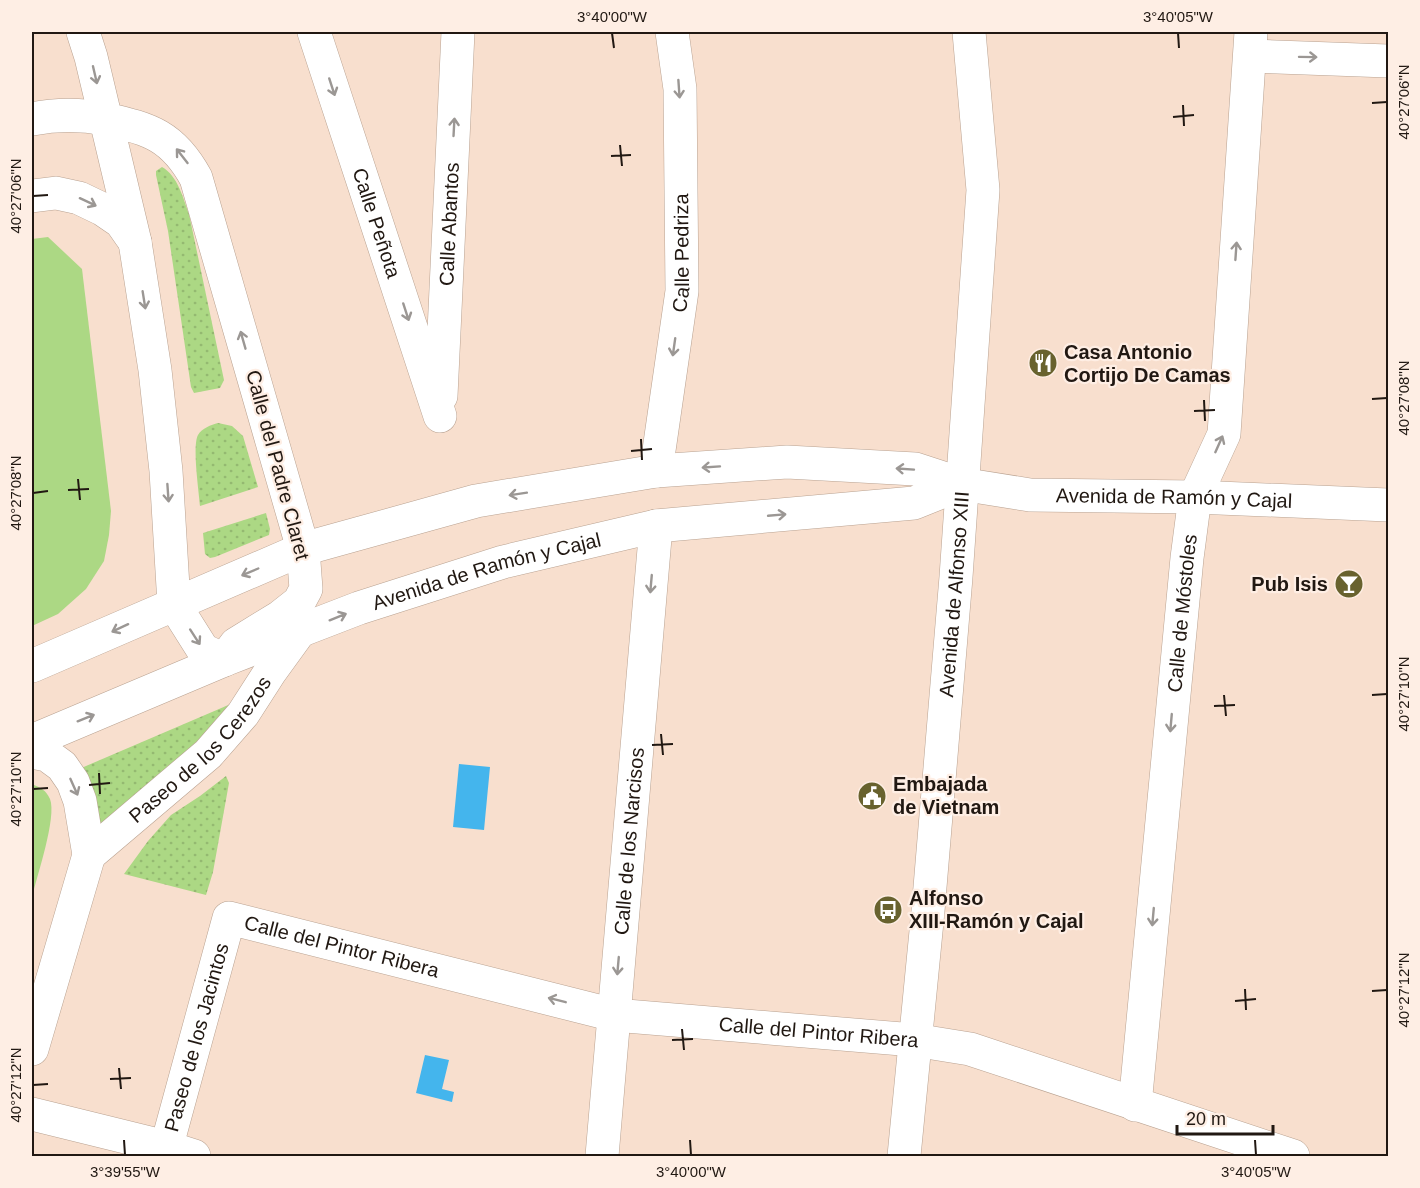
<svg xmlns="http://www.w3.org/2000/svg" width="1420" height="1188" font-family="Arial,sans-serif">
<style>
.green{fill:#acd884}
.garden{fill:url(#garden-dots)}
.water{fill:#44b5ed}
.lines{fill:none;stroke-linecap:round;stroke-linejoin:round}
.minor-casing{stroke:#b9a291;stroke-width:34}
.major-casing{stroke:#b9a291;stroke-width:34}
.highway-casing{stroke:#b9a291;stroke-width:34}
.minor{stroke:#fff;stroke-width:33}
.major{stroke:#fff;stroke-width:33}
.highway{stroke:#fff;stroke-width:33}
.oneway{stroke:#9b9794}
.ticks{fill:none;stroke:#211812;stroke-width:2}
.labels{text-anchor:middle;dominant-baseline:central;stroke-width:4.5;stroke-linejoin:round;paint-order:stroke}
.street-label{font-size:20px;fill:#211812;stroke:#feeee4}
.poi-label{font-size:20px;font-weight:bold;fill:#211812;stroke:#feeee4;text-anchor:start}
.neatline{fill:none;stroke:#211812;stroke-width:2}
.ticks-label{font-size:15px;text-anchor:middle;fill:#211812}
</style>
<defs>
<pattern id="garden-dots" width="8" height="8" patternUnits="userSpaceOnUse" patternTransform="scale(1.5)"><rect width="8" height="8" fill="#acd884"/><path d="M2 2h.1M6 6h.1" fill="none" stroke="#94b971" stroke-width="1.8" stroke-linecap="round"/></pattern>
</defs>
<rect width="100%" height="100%" fill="#f8dfce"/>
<!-- green -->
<g class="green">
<polygon points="48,237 82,269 111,511 109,535 104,561 86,589 58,614 32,626 32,239"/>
<path d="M32,784c9,4 14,6 18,15 7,18 -13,77 -18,98z"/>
</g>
<!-- garden -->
<g class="garden">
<path d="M162,167c16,9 21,31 27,47l35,166 -4,8 -26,5 -3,-6 -23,-156 -12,-56v-4z"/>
<path d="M218,423l14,3 11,10 15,51 -58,19c-1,-14 -8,-60 -2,-71 4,-7 13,-10 20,-12z"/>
<polygon points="266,513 270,529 269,535 215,557 210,558 205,554 203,533"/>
<polygon points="233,703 190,749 96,845 79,769"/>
<polygon points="226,776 229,783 213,872 206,895 124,874 148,841 171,815 200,796"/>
</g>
<!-- water -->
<g class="water">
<polygon points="459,764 490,767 484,830 453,827"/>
<polygon points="425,1055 449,1060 442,1089 454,1092 452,1102 416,1093"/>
</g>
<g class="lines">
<!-- minor casing -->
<g class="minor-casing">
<g id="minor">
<path d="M83,32l8,25 44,185 20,128 11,101 8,133 29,46 21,10 12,-16 44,-27 19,-15 7,-13 -3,-40 -107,-371c-23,-42 -46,-49 -90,-59"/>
<path id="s1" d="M314,32l126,384"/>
<polyline points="1250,56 1388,61"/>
<path id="s2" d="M441,396l17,-364"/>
<path id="s3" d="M656,471l26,-180 -2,-202 -8,-57"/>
<polyline points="32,752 47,755 62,766 73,782 80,801 89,855 32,1049"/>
<path id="s4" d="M89,855l119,-101 35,-40 27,-42 29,-40"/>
<path id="s5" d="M1135,1105l52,-547 8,-61 29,-63 27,-402"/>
<polyline points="32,1114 166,1147 194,1156"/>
<path id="s6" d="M164,1156l65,-238 385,97 300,25 56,9 323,107"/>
<path id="s7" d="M602,1156l54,-630"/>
<path id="s8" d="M904,1156l24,-245 28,-334 27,-387 -14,-158"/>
</g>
</g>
<!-- major casing -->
<g class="major-casing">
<g id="major">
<path id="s9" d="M32,666l271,-117 173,-48 180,-30 131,-9 128,7 46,15 69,11 165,2 193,8"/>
<path id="s10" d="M32,741l192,-81 135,-52 144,-46 153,-36 258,-23 47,-19"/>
</g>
</g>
<!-- highway casing -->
<g class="highway-casing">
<g id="highway">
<path d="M32,119c25,-5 48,-5 74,0"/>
<polyline points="32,196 56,193 79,198 102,209 121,222 135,242"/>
</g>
</g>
<!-- minor -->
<use href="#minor" class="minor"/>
<!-- major -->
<use href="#major" class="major"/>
<!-- highway -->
<use href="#highway" class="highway"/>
</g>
<!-- one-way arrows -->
<defs><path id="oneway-shaft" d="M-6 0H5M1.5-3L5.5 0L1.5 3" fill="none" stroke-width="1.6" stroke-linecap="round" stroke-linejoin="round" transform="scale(1.5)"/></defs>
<g class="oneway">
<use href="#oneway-shaft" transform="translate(1308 57) rotate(1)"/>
<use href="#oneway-shaft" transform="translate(95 75) rotate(77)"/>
<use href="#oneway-shaft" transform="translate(332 87) rotate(72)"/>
<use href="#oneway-shaft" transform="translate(679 89) rotate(86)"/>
<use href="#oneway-shaft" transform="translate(454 127) rotate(-87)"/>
<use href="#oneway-shaft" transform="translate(182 156) rotate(-128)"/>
<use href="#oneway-shaft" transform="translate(88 202) rotate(25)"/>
<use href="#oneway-shaft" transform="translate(1236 251) rotate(-86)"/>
<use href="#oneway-shaft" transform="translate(144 300) rotate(81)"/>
<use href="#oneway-shaft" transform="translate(406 312) rotate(72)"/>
<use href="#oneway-shaft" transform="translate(243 340) rotate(-106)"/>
<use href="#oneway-shaft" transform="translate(674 347) rotate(98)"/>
<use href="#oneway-shaft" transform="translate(1219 444) rotate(-66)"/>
<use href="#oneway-shaft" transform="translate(711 467) rotate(176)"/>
<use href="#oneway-shaft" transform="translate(905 469) rotate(-176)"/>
<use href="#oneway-shaft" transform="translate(168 493) rotate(86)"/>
<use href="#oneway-shaft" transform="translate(518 494) rotate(171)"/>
<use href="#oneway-shaft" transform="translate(777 515) rotate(-5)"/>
<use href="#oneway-shaft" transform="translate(250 572) rotate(157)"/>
<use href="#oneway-shaft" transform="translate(651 584) rotate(95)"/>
<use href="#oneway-shaft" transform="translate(338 617) rotate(-22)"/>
<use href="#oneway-shaft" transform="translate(120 628) rotate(155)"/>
<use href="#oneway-shaft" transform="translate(195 637) rotate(57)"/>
<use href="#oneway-shaft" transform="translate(86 718) rotate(-22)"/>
<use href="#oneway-shaft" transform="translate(1171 723) rotate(95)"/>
<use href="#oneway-shaft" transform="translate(74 787) rotate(66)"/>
<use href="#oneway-shaft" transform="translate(1153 917) rotate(95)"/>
<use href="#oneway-shaft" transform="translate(618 966) rotate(95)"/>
<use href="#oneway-shaft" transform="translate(557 1000) rotate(-166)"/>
</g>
<!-- ticks -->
<path class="ticks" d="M612,33l2,15M1178,33l1,15M1372,103l15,-1M1183,105l1,21M1173,117l21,-2M620,145l2,21M611,156l20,-1M33,196l15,-1M1372,399l15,-1M1204,400l1,21M1194,411l21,-1M641,439l1,21M631,451l21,-2M78,479l2,21M68,490l21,-1M33,493l15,-2M1224,695l2,21M1372,695l15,-1M1214,706l21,-1M661,734l2,21M652,745l21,-1M99,773l1,21M89,785l21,-2M33,789l15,-1M1245,989l1,21M1372,991l15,-1M1235,1001l21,-2M682,1029l2,21M672,1040l21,-1M119,1068l2,21M110,1079l21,-1M33,1085l15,-1M124,1140l1,15M690,1140l1,15M1255,1140l1,15"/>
<!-- icons -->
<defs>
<g id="restaurant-disc" transform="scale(1.5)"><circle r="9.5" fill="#68622e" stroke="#feeee4"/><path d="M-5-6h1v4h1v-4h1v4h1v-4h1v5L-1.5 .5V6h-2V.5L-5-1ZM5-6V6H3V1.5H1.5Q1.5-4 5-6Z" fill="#fff"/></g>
<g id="bar-disc" transform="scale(1.5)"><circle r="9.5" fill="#68622e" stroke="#feeee4"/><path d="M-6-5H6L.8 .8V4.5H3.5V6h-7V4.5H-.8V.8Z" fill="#fff"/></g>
<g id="civic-disc" transform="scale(1.5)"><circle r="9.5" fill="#68622e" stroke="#feeee4"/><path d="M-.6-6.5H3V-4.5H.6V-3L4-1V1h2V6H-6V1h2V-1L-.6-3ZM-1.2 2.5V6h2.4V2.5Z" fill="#fff"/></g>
<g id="bus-disc" transform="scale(1.5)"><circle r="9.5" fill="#68622e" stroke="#feeee4"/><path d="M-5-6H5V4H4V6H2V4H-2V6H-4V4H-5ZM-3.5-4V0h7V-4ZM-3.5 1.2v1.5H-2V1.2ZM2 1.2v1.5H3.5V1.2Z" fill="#fff"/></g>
</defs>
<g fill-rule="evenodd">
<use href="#restaurant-disc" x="1043" y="363"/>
<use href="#bar-disc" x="1349" y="584"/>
<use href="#civic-disc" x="872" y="796"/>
<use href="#bus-disc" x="888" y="910"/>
</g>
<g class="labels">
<!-- street labels -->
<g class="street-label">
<text stroke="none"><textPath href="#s1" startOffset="201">Calle Peñota</textPath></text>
<text stroke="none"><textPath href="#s2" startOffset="172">Calle Abantos</textPath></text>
<text stroke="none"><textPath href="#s3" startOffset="220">Calle Pedriza</textPath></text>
<text transform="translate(278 465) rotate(75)">Calle del Padre Claret</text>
<text stroke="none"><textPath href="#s9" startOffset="1179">Avenida de Ramón y Cajal</textPath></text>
<text stroke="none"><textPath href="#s10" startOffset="486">Avenida de Ramón y Cajal</textPath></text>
<text stroke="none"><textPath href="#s8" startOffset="564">Avenida de Alfonso XIII</textPath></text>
<text stroke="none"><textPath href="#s5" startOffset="494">Calle de Móstoles</textPath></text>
<text stroke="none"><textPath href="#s4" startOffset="154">Paseo de los Cerezos</textPath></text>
<text stroke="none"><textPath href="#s7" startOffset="316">Calle de los Narcisos</textPath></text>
<text stroke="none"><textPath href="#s6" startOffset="363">Calle del Pintor Ribera</textPath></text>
<text stroke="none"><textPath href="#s6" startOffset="849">Calle del Pintor Ribera</textPath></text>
<text stroke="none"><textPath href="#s6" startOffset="123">Paseo de los Jacintos</textPath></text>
</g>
<!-- poi labels -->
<g class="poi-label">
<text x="1064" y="352">Casa Antonio<tspan x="1064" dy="23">Cortijo De Camas</tspan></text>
<text x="1328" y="584" text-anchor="end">Pub Isis</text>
<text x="893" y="784">Embajada<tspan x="893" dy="23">de Vietnam</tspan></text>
<text x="909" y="898">Alfonso<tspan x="909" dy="23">XIII-Ramón y Cajal</tspan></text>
</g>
</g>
<!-- border -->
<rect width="1420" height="1188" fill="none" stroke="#feeee4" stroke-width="66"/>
<!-- scale -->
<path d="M1177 1125v9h96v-9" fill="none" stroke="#211812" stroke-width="3"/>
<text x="1186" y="1125" font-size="18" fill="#211812" stroke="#feeee4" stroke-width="4.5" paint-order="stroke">20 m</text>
<rect x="33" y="33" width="1354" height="1122" class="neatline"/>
<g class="ticks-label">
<text x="612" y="22">3°40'00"W</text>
<text x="1178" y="22">3°40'05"W</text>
<text transform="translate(1404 102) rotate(-90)" y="5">40°27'06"N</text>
<text transform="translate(16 196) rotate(-90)" y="5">40°27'06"N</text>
<text transform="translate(1404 398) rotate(-90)" y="5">40°27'08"N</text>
<text transform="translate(16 493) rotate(-90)" y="5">40°27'08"N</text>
<text transform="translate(1404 694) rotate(-90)" y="5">40°27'10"N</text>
<text transform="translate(16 789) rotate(-90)" y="5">40°27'10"N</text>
<text transform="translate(1404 990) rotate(-90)" y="5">40°27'12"N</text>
<text transform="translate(16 1085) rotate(-90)" y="5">40°27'12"N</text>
<text x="125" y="1177">3°39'55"W</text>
<text x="691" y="1177">3°40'00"W</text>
<text x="1256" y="1177">3°40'05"W</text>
</g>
</svg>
